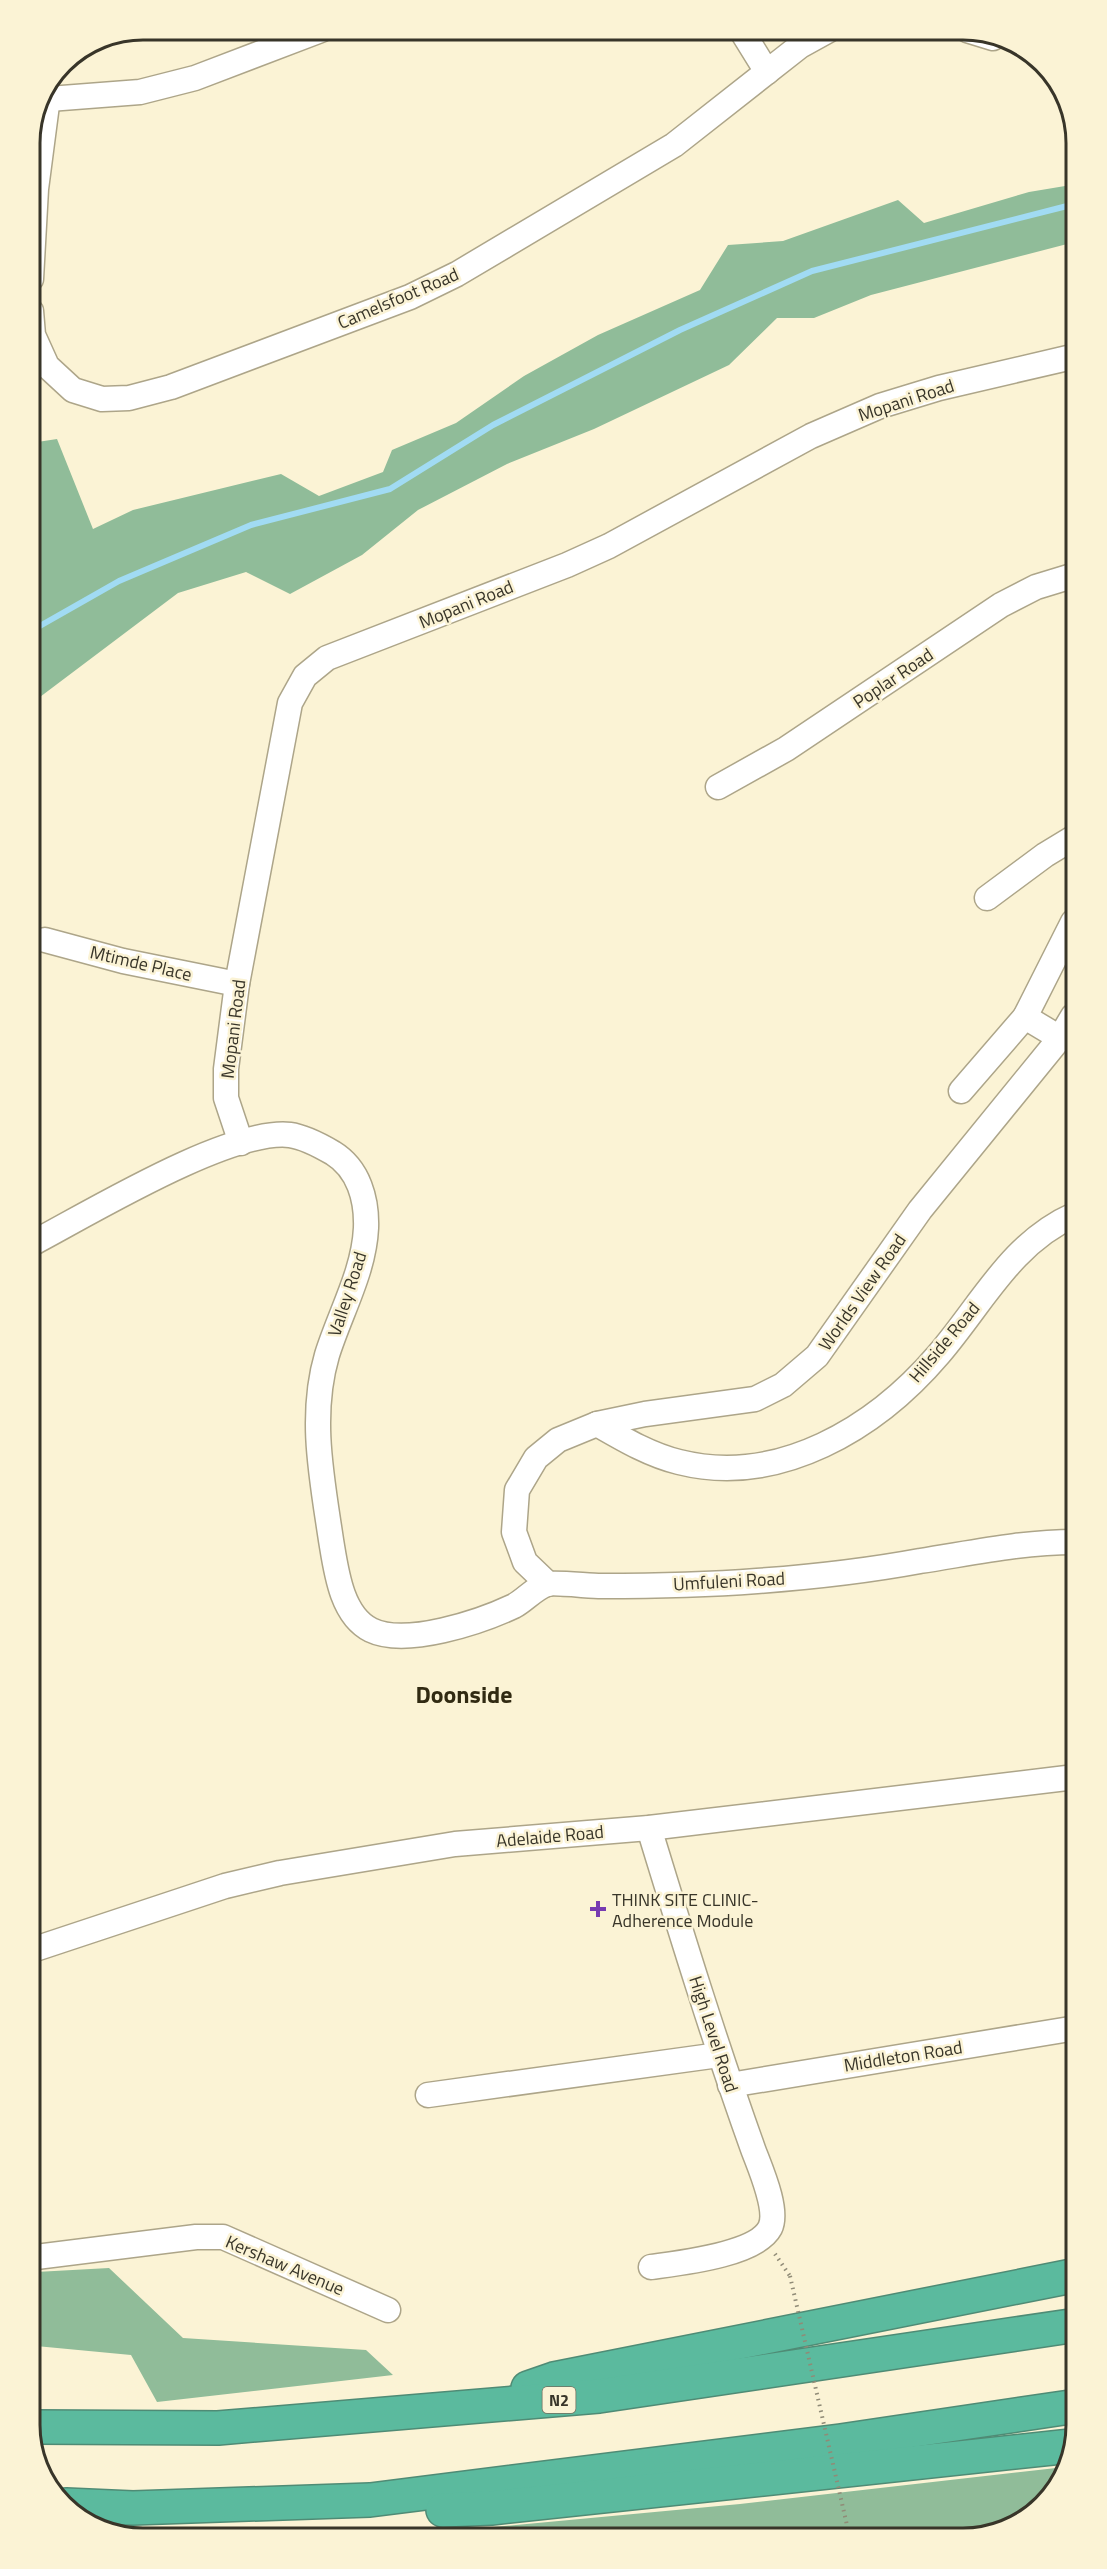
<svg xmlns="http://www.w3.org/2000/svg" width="1107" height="2569" font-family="'Titillium Web',sans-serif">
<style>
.forest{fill:#90bc99}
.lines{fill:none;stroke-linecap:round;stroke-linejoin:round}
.stream{stroke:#a1dbf3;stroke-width:6}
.minor-casing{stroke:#ada589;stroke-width:27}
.highway-casing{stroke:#4f8b75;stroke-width:36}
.path{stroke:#908b77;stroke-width:4;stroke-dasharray:1.5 4.5;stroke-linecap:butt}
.minor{stroke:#fff;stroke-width:24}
.highway{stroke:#5bba9e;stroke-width:33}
.path-bridge{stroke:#908b77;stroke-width:4;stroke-dasharray:1.5 4.5;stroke-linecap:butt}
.poi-dot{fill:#773bb1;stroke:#fbf3d5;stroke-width:2}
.labels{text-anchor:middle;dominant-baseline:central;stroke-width:5;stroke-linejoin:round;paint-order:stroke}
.shield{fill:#fbf3d5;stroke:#726e5d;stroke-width:1.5}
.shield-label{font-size:16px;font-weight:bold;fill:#383529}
.street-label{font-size:18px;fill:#383529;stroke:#fbf3d5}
.poi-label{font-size:18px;fill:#383529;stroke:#fbf3d5;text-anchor:start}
.district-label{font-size:24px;font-weight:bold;fill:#312a12;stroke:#fbf3d5}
.rim{fill:none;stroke:#383529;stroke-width:3}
</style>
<rect width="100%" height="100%" fill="#fbf3d5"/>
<!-- forest -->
<g class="forest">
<polygon points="1071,185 1071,243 871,295 814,318 777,318 729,365 594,429 507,464 418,510 362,555 290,594 246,572 178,593 32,703 31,443 57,439 93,529 133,510 281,474 319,496 383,472 392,450 456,423 524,376 598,335 700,290 728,245 783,241 898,200 924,223 1029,192"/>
<polygon points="109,2268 183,2338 366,2350 393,2375 157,2402 131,2355 36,2346 36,2272"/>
<polygon points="1065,2467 1058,2489 1001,2533 388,2537 740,2504"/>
</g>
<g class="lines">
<!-- stream -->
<polyline class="stream" points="31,631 119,581 251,525 390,489 493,425 680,330 812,271 1071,205"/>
<!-- minor casing -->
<g class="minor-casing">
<g id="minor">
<polyline points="741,30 767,72"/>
<polyline points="967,30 993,38"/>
<polyline points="49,99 140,92 195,78 321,30"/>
<polyline points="31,279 36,189 48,97"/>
<polyline points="31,311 33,335 47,366 73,390 102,399 129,398 171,387 410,297 457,274 674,145 800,46 829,30"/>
<polyline points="718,787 786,749 1001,605 1036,587 1072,576"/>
<polyline points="987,898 1045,855 1073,838"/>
<polyline points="45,940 123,961 237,984"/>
<polyline points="1025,1017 1060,1038"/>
<polyline points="961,1091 1025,1017 1073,922"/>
<polyline points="241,1143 226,1098 226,1069 237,984 290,703 305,676 327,658 567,565 609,546 811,436 880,406 939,388 1072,357"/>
<path d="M33,1243c57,-30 197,-115 257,-108 15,2 31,11 43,18 26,16 34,47 33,75 -2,44 -26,85 -39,127 -18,61 -5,124 4,185 5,30 10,75 40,90 35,17 109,-8 143,-24 11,-6 21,-18 33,-22 7,-2 43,2 54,2 52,0 104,-1 156,-5 55,-4 109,-10 163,-20 52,-8 102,-19 155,-19"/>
<path d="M597,1424c26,15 53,31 82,38 100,25 197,-34 260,-108 43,-50 72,-111 135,-139"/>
<polyline points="548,1584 525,1562 514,1532 517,1490 536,1458 558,1440 597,1424 645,1414 755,1399 783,1385 817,1356 920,1210 1060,1038 1073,1016"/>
<path d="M649,1828c33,108 66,215 104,321 7,19 26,61 17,79 -14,27 -91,35 -119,39"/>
<polyline points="35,1949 225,1886 280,1873 455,1844 649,1828 1075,1777"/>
<polyline points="730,2085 1076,2028"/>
<polyline points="428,2095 719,2055"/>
<polyline points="36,2257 196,2237 223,2237 388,2310"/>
</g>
</g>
<!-- highway casing -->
<g class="highway-casing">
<g id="highway">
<polyline points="528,2388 554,2379 1077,2275"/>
<polyline points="36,2427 218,2428 599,2396 1077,2325"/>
<polyline points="66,2505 133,2508 370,2500 840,2441 1077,2406"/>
<polyline points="443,2510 491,2508 1071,2446"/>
</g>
</g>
<!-- path -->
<polyline class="path" points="775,2254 790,2276"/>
<!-- minor -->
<use href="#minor" class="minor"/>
<!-- highway -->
<use href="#highway" class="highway"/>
<!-- path-bridge -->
<polyline class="path-bridge" points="790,2276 849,2534"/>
</g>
<!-- markers -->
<path class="poi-dot" d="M595 1900h6v6h6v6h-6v6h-6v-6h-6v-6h6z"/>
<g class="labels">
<!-- shield labels -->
<rect class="shield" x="542.5" y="2387" width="33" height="26" rx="4.5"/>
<g class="shield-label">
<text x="559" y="2400">N2</text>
</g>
<!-- street labels -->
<g class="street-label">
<text transform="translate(398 298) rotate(-23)">Camelsfoot Road</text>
<text transform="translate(906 400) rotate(-18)">Mopani Road</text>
<text transform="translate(466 604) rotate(-22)">Mopani Road</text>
<text transform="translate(893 678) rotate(-34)">Poplar Road</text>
<text transform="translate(141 963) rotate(13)">Mtimde Place</text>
<text transform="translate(233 1029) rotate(-83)">Mopani Road</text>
<text transform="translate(862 1292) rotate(-55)">Worlds View Road</text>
<text transform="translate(347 1294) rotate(-72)">Valley Road</text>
<text transform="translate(944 1342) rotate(-50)">Hillside Road</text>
<text transform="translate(729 1581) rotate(-3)">Umfuleni Road</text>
<text transform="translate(550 1836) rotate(-5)">Adelaide Road</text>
<text transform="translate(714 2034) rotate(72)">High Level Road</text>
<text transform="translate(903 2056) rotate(-9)">Middleton Road</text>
<text transform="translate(285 2265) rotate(23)">Kershaw Avenue</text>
</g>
<!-- poi labels -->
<g class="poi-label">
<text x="612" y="1899">THINK SITE CLINIC-<tspan x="612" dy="21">Adherence Module</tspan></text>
</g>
<!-- district labels -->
<g class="district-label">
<text x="464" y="1694">Doonside</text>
</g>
</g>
<!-- crop -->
<path d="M0 0H1107V2569H0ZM143 40H963A103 103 0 0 1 1066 143V2425A103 103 0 0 1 963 2528H143A103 103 0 0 1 40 2425V143A103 103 0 0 1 143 40Z" fill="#fbf3d5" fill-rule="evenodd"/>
<path class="rim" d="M143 40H963A103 103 0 0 1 1066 143V2425A103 103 0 0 1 963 2528H143A103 103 0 0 1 40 2425V143A103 103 0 0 1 143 40Z"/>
</svg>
